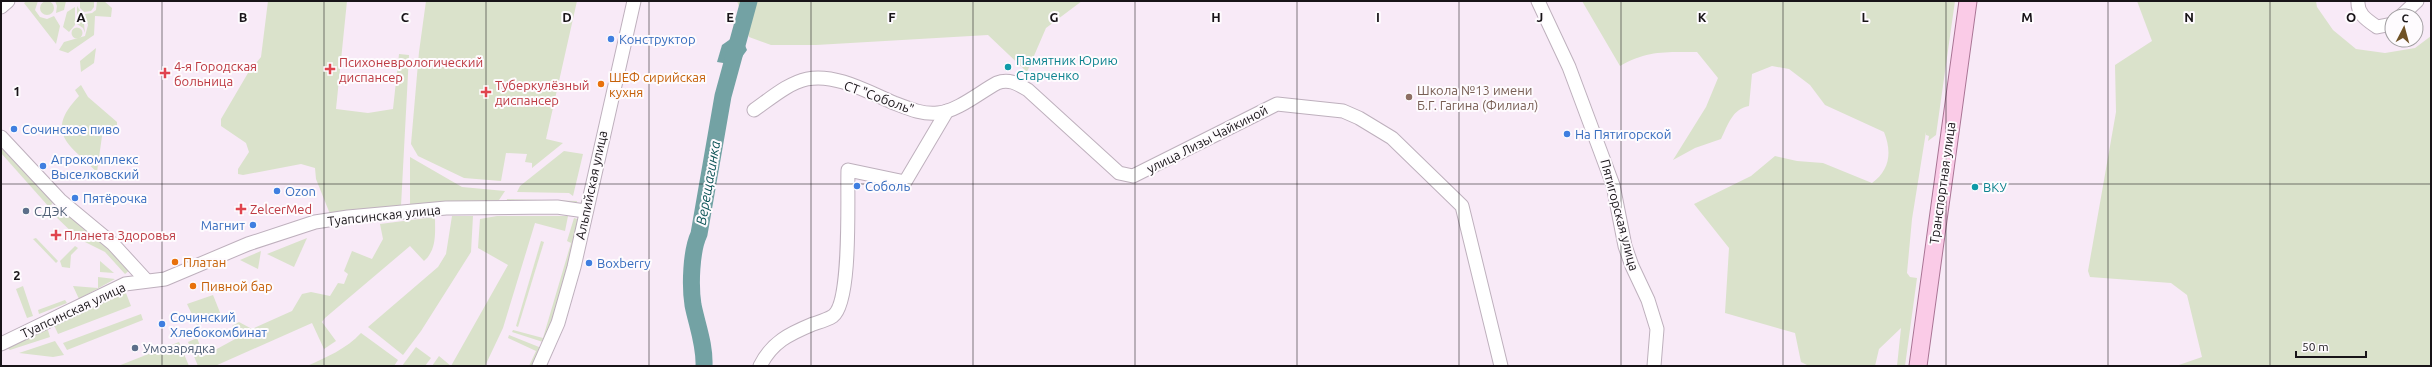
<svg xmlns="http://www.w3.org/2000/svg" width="2432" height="367" font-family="Ubuntu,sans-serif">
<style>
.green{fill:#dae2cb}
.water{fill:#73a2a4}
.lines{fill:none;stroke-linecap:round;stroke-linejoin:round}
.river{stroke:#73a2a4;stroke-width:17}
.minor-casing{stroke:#beb0bd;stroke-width:15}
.major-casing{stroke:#a97494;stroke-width:19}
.minor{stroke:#fff;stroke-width:13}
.major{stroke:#facbe7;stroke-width:17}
.grid{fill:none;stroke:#181418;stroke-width:1;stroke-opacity:0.55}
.shop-dot{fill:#3f7fe0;stroke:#fefbfe;stroke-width:1.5}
.culture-dot{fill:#0f9aa8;stroke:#fefbfe;stroke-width:1.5}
.health-dot{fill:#e0444e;stroke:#fefbfe;stroke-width:1.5}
.food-dot{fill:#e8710a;stroke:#fefbfe;stroke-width:1.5}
.education-dot{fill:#8d6e63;stroke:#fefbfe;stroke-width:1.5}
.service-dot{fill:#5c6f8a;stroke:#fefbfe;stroke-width:1.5}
.labels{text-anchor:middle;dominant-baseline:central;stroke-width:4;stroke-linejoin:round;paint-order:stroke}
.shop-label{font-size:13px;fill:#366cbe;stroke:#fefbfe;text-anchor:start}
.culture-label{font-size:13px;fill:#0d838f;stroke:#fefbfe;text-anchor:start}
.health-label{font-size:13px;fill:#be3a42;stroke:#fefbfe;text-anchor:start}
.food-label{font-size:13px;fill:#c56008;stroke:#fefbfe;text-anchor:start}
.education-label{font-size:13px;fill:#785e54;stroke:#fefbfe;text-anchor:start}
.street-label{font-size:13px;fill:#181418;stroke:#fefbfe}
.service-label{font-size:13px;fill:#4e5e75;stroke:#fefbfe;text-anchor:start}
.water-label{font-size:14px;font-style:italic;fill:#0c5356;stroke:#fefbfe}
.grid-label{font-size:13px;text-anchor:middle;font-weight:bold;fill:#181418;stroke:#fefbfe;stroke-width:4;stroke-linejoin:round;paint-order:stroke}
</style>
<rect width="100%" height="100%" fill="#f8eaf7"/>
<!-- green -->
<g class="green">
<circle cx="47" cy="8" r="7"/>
<polygon points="27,1 38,1 35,10 40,17 47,19 54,16 60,26 56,44 24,3"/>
<polygon points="55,1 66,1 64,10 56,13 57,6"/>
<polygon points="80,1 94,1 94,7 91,11 84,12 80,8"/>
<polygon points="97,1 104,1 112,8 111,17 95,16 94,35 68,53 59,50 64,42 85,36 88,25 85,14 92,13 96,10"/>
<polygon points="268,1 347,1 336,109 368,113 393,109 399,54 409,55 401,206 330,214 316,179 315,168 301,164 243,175 238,174 238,169 249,152 246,143 221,126 221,119 248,73 261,57"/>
<polygon points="426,1 577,1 546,139 563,143 532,168 532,163 525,162 527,154 506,153 501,181 464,178 418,156 411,144 419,52"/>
<polygon points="737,1 1082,1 1046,28 1027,72 988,35 816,45 771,45 749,37"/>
<path d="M1582,1h364v3l1,-3h8l-19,134 -8,6 1,-5 -3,-1v-3l-14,87 -5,54 3,4 7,1 -12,88h-8l4,-38 -22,21 -4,17h-66l-8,-4 -6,-29 -70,-20 4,-65 -35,-44 57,-28 24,-20 22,5 26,2 49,20c18,-13 20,-31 12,-51l-59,-27 -15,-20 -21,-16 -17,-3 -20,8 -3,32c-17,3 -21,19 -28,33l-26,9 -22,12 33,-53 12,-29 -21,-26c-30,0 -50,-2 -77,14z"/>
<polygon points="2137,1 2316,1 2317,7 2333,30 2356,49 2385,53 2415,48 2431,36 2431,366 2176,366 2202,357 2187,295 2171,283 2090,277 2088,271 2116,112 2115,65 2152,41"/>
<polygon points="77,6 83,15 85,33 83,28 77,24"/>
<polygon points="75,7 75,25 69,32 63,27 67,12"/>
<circle cx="77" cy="33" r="5.5"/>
<polygon points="96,48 94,63 81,72 80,61"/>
<path d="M81,85l7,12 29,25v8l-14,-1 -6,43c-28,-28 -53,-39 -18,-76l-4,-6z"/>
<polygon points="1,143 54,202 49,207 1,153"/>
<polygon points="564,151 583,154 573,196 569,193 517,192 520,186"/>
<polygon points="410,157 462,187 505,191 497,203 410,205"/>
<polygon points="507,199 577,201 576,207 506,204"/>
<polygon points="62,205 131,269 125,274 105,252 79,239 53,214"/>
<polygon points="452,216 473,216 471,252 421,331 403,355 368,327 438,267 446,254"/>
<polygon points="497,216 568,216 565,231 535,223 503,328 485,366 432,366 439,356 451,366 508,265 478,248 480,219"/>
<path d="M435,217c0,16 2,33 -11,44l-14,-15 -85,72 -3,4 14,19 -12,8 -12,-26 -97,43h-17l-10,-24 9,-4 7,18 33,-18 -5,-12 7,-4 13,7 40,-18 10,-17 9,-2 19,4 8,-13 6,1 4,-10 -4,-3 8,-20 20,8 11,-20 -3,-15z"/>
<polygon points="574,218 581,220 546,343 512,332 513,330 543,338 571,243 567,241"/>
<polygon points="36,238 58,261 56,263 33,239"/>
<polygon points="307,238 294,267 267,254"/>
<polygon points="541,241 544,242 518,327 516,326"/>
<polygon points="75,246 78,248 71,255 70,268 62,267 60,261"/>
<polygon points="261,251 258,269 240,260"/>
<polygon points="100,261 114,273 100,272"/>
<polygon points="98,277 115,279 79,299 73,286 98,288"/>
<polygon points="23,286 33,316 27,318 16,289"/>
<polygon points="126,293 131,306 58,334 54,325"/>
<polygon points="213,295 221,315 197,325 187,304"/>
<polygon points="65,300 67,303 39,314 38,310"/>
<polygon points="141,314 143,320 67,350 63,343"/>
<polygon points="47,327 50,337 10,350 7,348"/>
<path d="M361,333l37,27 -4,6h-87c20,-9 39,-17 54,-33z"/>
<polygon points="509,335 544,349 536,366 529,366 536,351 508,338"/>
<polygon points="55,341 64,355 53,357 19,353"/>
<polygon points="179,342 189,366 118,366"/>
<polygon points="416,347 431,358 425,366 402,366"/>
</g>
<!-- water -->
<polygon class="water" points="732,38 743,41 747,50 736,65 717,62 722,45"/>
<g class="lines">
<!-- river -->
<path class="river" d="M704,366c1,-21 -7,-41 -11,-61 -3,-19 -2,-54 6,-71l24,-138 26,-95"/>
<!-- minor casing -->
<g class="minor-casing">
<g id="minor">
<polyline points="1538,1 1569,67 1613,185 1625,246 1632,266 1648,300 1657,329 1654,366"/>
<path d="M2358,1c-1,13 9,19 19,26l15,-3"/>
<polyline points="1,7 8,1"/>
<polyline points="2401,16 2417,1"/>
<path d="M754,110c16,-11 34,-27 53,-31 28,-6 61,13 87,24 13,5 29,12 44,10 20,-2 42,-21 59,-30 12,-5 21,1 31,7l91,83 14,3 144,-72 66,7 16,7 33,20 70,68 39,160"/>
<polyline points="1,137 60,200 113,244 146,280"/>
<polyline points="1,344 125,284 165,279 248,244 315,222 348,217 446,208 557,207 585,211"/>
<polyline points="539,366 558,323 574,267 634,1"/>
<path d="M760,366c12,-24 29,-32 53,-42 6,-2 14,-4 20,-8 19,-14 14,-120 15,-146l57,12 42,-71"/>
</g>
</g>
<!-- major casing -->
<g class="major-casing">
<polyline id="major" points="1918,366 1968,1"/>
</g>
<!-- minor -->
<use href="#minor" class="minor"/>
<!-- major -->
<use href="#major" class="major"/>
</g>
<!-- grid -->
<path class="grid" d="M162,1v365M324,1v365M486,1v365M649,1v365M811,1v365M973,1v365M1135,1v365M1297,1v365M1459,1v365M1621,1v365M1783,1v365M1946,1v365M2108,1v365M2270,1v365M1,184h2430"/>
<!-- markers -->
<g class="shop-dot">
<circle cx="611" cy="39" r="4"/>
<circle cx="14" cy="129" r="4"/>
<circle cx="1567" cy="134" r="4"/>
<circle cx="43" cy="166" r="4"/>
<circle cx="857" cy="186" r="4"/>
<circle cx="277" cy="191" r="4"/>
<circle cx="75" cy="198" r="4"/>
<circle cx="253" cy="225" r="4"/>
<circle cx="589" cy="263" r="4"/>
<circle cx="162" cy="324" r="4"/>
</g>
<g class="culture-dot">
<circle cx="1008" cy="67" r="4"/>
<circle cx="1975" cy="187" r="4"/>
</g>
<g class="health-dot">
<path d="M328 63h4v4h4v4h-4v4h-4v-4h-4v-4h4z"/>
<path d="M163 67h4v4h4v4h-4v4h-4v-4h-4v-4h4z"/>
<path d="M484 86h4v4h4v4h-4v4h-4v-4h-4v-4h4z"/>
<path d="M239 203h4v4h4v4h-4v4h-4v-4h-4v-4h4z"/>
<path d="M54 229h4v4h4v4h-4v4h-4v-4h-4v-4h4z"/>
</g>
<g class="food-dot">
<circle cx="601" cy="84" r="4"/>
<circle cx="175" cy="262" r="4"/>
<circle cx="193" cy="286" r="4"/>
</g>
<circle class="education-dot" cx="1409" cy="97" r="4"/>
<g class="service-dot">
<circle cx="26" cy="211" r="4"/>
<circle cx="135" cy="348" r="4"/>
</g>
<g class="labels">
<!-- shop labels -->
<g class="shop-label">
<text x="619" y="39">Конструктор</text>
<text x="22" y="129">Сочинское пиво</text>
<text x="1575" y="134">На Пятигорской</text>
<text x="51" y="159">Агрокомплекс<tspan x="51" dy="15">Выселковский</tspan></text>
<text x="865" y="186">Соболь</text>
<text x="285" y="191">Ozon</text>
<text x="83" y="198">Пятёрочка</text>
<text x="245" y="225" text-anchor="end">Магнит</text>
<text x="597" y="263">Boxberry</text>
<text x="170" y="317">Сочинский<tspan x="170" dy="15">Хлебокомбинат</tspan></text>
</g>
<!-- culture labels -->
<g class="culture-label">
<text x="1016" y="60">Памятник Юрию<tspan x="1016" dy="15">Старченко</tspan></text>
<text x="1983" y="187">ВКУ</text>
</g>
<!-- health labels -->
<g class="health-label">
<text x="339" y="62">Психоневрологический<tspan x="339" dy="15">диспансер</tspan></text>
<text x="174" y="66">4-я Городская<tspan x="174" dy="15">больница</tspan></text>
<text x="495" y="85">Туберкулёзный<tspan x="495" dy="15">диспансер</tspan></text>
<text x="250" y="209">ZelcerMed</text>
<text x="64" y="235">Планета Здоровья</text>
</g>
<!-- food labels -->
<g class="food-label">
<text x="609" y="77">ШЕФ сирийская<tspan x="609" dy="15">кухня</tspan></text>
<text x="183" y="262">Платан</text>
<text x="201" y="286">Пивной бар</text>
</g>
<!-- education labels -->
<g class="education-label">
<text x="1417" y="90">Школа №13 имени<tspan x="1417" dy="15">Б.Г. Гагина (Филиал)</tspan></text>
</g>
<!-- street labels -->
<g class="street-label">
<text transform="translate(879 97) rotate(20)">СТ "Соболь"</text>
<text transform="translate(1207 139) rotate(-27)">улица Лизы Чайкиной</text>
<text transform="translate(1942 183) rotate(-82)">Транспортная улица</text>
<text transform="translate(591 185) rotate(-78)">Альпийская улица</text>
<text transform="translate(384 215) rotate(-6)">Туапсинская улица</text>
<text transform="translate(1620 215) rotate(75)">Пятигорская улица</text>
<text transform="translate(73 310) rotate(-25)">Туапсинская улица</text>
</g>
<!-- service labels -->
<g class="service-label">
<text x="34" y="211">СДЭК</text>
<text x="143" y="348">Умозарядка</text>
</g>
<!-- water labels -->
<g class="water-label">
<text transform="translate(708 183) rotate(-80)">Верещагинка</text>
</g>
</g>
<g class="grid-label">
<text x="81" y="22">A</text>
<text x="243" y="22">B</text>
<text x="405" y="22">C</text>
<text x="567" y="22">D</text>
<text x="730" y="22">E</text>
<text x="892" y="22">F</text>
<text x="1054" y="22">G</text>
<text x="1216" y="22">H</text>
<text x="1378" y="22">I</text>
<text x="1540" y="22">J</text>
<text x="1702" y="22">K</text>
<text x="1865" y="22">L</text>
<text x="2027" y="22">M</text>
<text x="2189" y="22">N</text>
<text x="2351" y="22">O</text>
<text x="17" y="96">1</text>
<text x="17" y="280">2</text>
</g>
<!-- border -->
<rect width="2432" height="367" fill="none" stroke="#181418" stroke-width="4"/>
<!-- north arrow -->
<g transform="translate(2404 28) rotate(6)"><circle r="19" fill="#fefbfe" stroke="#a29fa2"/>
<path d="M0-3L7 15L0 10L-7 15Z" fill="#705226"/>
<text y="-6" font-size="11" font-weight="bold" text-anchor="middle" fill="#181418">С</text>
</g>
<!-- scale -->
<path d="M2296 351v6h70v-6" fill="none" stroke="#181418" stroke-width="2"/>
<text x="2302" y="351" font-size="12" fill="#181418" stroke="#fefbfe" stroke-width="3" paint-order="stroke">50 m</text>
</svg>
